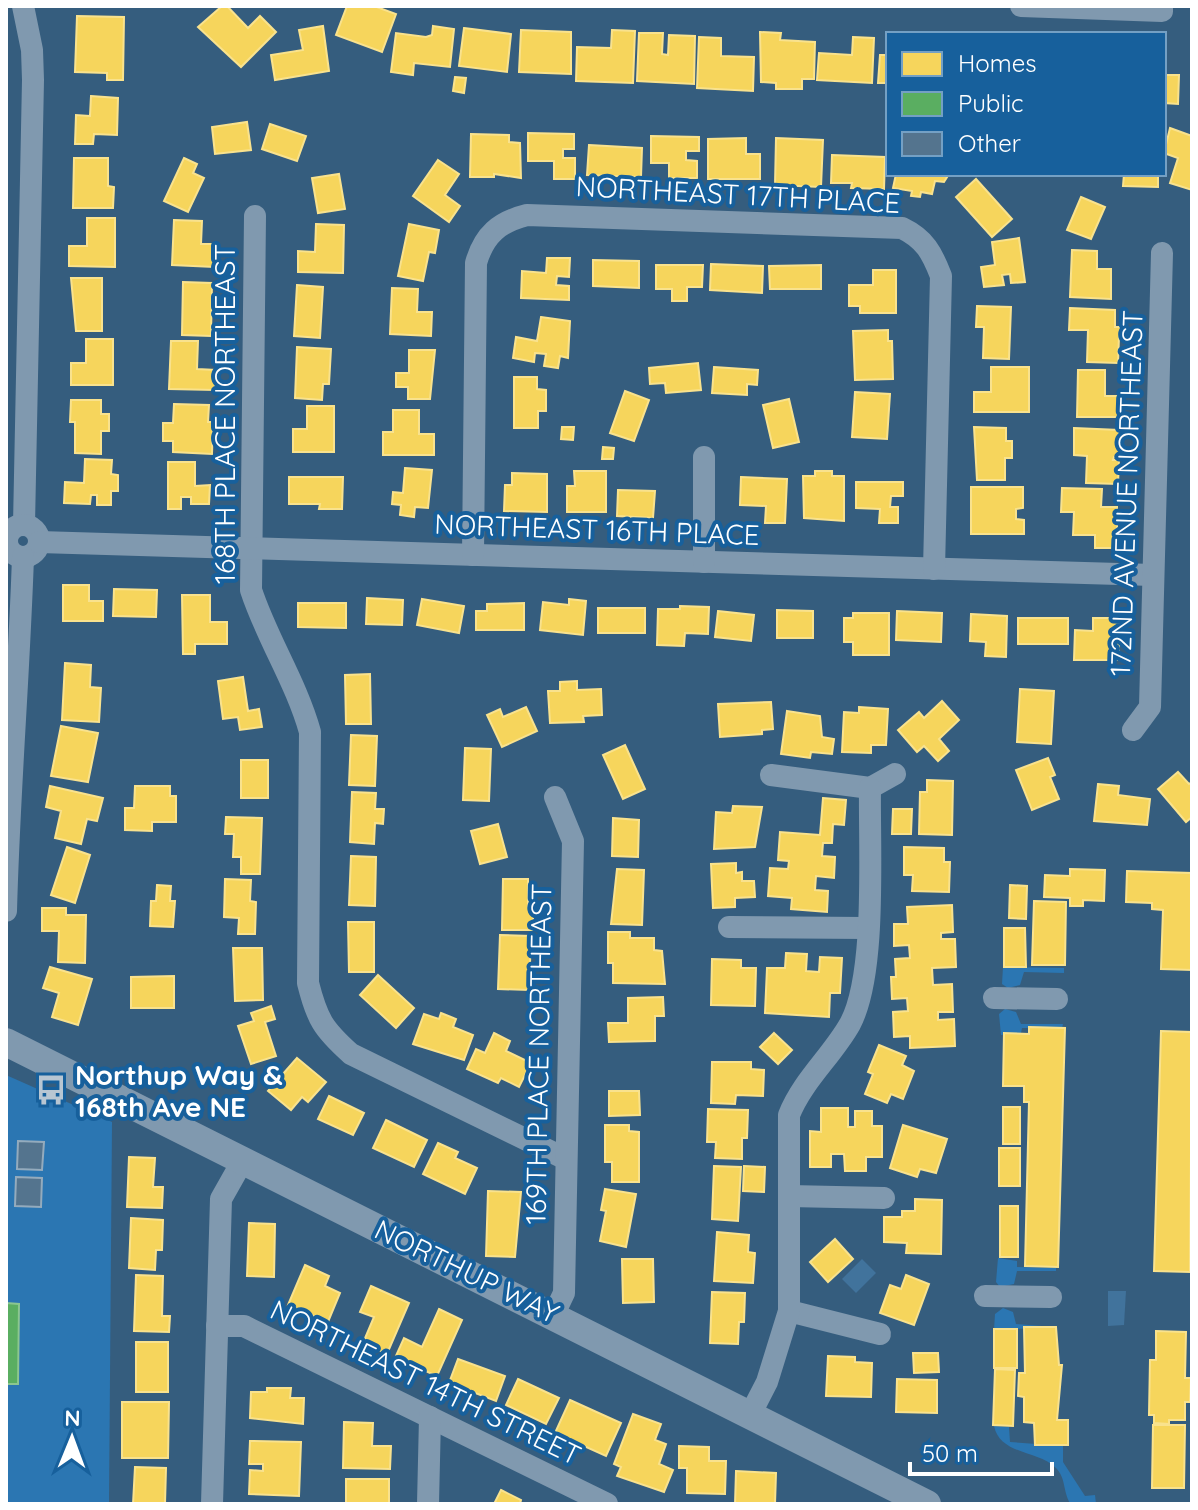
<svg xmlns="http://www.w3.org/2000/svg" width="1198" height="1510" font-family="Quicksand,sans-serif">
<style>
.green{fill:#2b76b2}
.water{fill:#41739c}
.homes{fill:#f6d55c;stroke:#f9e28d;stroke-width:2}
.public{fill:#5aae61;stroke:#8cc690;stroke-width:2}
.building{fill:#54748e;stroke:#94abbd;stroke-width:2}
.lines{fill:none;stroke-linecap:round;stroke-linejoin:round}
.minor{stroke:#8099af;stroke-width:22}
.tertiary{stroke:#8099af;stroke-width:28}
.labels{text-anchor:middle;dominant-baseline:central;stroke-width:8;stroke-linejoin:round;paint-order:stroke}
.street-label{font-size:28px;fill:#fff;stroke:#17609c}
.poi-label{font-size:28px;font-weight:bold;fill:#fff;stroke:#17609c;text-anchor:start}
</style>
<rect width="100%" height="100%" fill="#355d7e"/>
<!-- green -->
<g class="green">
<polygon points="1003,967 1064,968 1064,973 1024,972 1020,985 1008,988 1002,984"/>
<polygon points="1005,1009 1016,1012 1021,1024 1063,1024 1062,1028 1022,1028 1021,1033 1001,1035 999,1014"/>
<polygon points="6,1075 112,1122 109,1504 6,1504"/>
<polygon points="998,1258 1017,1261 1017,1267 1056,1268 1056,1271 1017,1271 1014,1284 1000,1287 996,1282"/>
<polygon points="1003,1308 1013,1312 1016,1324 1055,1327 994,1330 995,1314"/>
<path d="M994,1426l15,1 1,15 53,4v16l22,34 10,-1 1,9 -26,-1c-7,-11 -4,-25 -14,-35 -18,-18 -56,-13 -62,-42z"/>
</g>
<!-- water -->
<g class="water">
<polygon points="862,1259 876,1273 856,1293 842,1279"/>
<polygon points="1108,1291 1126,1291 1124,1325 1108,1326"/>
</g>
<!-- homes -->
<g class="homes">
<polygon points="222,6 227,6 248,28 260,16 276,32 241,67 198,27"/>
<polygon points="347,6 374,6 396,14 382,52 336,35"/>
<polygon points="77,16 124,17 123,80 107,80 107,73 75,72"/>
<polygon points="323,26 329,71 275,80 271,55 303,50 299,30"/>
<polygon points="433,26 454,29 450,67 414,63 413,75 391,72 396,33 426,37 432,35"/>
<polygon points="464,28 511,34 507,72 459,66"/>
<polygon points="521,30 571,32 571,74 519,72"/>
<polygon points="612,30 635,31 633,83 576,81 577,47 611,48"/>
<polygon points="760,32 781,33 780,40 815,42 814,79 802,79 802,89 776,89 776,83 761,82"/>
<polygon points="639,33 663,33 662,54 668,55 669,35 695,36 694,84 637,81"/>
<polygon points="699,37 721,38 721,56 754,57 753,91 697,88"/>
<polygon points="853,37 874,38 872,83 817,80 819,53 852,55"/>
<polygon points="880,55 888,55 888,83 878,83"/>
<polygon points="1164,75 1179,75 1178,104 1164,103"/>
<polygon points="455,77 466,78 464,93 453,91"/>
<polygon points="91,96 118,98 117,135 94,134 93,144 75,144 76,115 90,116"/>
<polygon points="247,122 251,150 215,154 212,127"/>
<polygon points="270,124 306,136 297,161 262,149"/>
<polygon points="1170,128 1192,136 1192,190 1170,183 1178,158 1164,153"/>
<polygon points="528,133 574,134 574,149 563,149 563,158 575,158 575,179 554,179 554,161 528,161"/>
<polygon points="471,134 509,135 509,142 520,143 521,178 494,174 494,177 470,177"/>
<polygon points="651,136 699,137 699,151 686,151 686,160 697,161 697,178 669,178 669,163 651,163"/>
<polygon points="746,138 746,154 760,154 760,179 708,179 708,139"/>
<polygon points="776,138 823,140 821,187 775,185"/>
<polygon points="589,145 642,148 641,177 587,175"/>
<polygon points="832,155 885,157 884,189 851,188 852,183 831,183"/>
<polygon points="74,158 108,158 108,186 114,187 113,208 73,208"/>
<polygon points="184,158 197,164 193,173 204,178 188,212 164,201"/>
<polygon points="438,160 459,174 445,195 460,206 449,222 413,196"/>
<polygon points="339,174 345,209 318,213 312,178"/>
<polygon points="896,174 949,174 944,182 935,181 932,194 921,192 920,197 911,196 912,191 893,188"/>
<polygon points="1124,174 1158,174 1158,187 1123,186"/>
<polygon points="976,179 1012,219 992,237 956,197"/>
<polygon points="1081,197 1105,207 1091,239 1067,230"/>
<polygon points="87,218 115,218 115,267 69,266 69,246 87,246"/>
<polygon points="174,220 202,221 201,244 215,244 214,267 172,265"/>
<polygon points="316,224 344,225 343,273 298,272 298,251 315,252"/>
<polygon points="409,224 439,230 435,253 429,252 423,281 398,276"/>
<polygon points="1019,238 1025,282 1011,283 1010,274 1002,275 1004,285 984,287 981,267 995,265 992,242"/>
<polygon points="1072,250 1097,251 1097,269 1111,269 1111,299 1070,297"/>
<polygon points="547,258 570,258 569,277 557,276 556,285 569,286 569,300 521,298 522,271 546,273"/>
<polygon points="593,260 639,261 639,288 593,286"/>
<polygon points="711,264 763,266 762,293 710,290"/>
<polygon points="656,265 703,265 702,287 687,287 687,301 672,301 672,289 656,289"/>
<polygon points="821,265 821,289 770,289 769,266"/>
<polygon points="873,270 896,270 896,313 860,313 860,306 849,306 849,285 873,285"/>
<polygon points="71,278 102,278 102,331 76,331"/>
<polygon points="183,282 212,283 211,336 182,335"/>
<polygon points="297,285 323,287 320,338 294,336"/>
<polygon points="392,288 418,289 417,312 432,312 431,336 390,334"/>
<polygon points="977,306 1011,307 1009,359 983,358 984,327 976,327"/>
<polygon points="1070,308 1115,310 1115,327 1124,327 1123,337 1119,337 1118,363 1087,362 1088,330 1069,330"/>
<polygon points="541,317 570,321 568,358 560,356 558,368 544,366 546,354 535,353 534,362 513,358 516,337 537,341"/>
<polygon points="888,330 888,341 892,341 893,379 855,380 853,331"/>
<polygon points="86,339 113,339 113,385 71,385 71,363 86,363"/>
<polygon points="171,341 198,341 197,369 216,370 215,390 169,389"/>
<polygon points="297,347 331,349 329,384 323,384 322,400 295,398"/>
<polygon points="409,350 435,350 430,399 408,399 408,387 396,387 396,373 409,373"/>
<polygon points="698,363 701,390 666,393 665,383 650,384 649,368"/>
<polygon points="714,367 758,370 757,385 747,384 747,395 712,393"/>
<polygon points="991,367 1029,367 1029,412 974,412 974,392 991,392"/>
<polygon points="1078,370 1105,370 1105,396 1122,396 1122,417 1077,417"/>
<polygon points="514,377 537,377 537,389 546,390 546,411 538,411 538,428 514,428"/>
<polygon points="625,391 649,400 634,441 610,433"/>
<polygon points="855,392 890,394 887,439 852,437"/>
<polygon points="789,399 799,442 773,448 763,405"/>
<polygon points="71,400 101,400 101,414 109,414 109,431 101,431 101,454 75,453 75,422 70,422"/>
<polygon points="174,404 209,405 208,422 213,422 212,454 173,452 173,441 163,441 163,423 173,423"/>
<polygon points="307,406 334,406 334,452 293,452 293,429 307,429"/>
<polygon points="393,410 419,410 419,434 434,434 434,455 383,455 383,432 393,432"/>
<polygon points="562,427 574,427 573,440 561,439"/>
<polygon points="974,427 1006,428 1006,441 1012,441 1012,458 1005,458 1005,480 977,480"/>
<polygon points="1074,428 1119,430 1119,457 1114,457 1113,460 1119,460 1118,484 1086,483 1087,456 1074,455"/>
<polygon points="603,447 614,448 613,459 602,459"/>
<polygon points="85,459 112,460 111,474 118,475 118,491 111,491 111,505 97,505 97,495 91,495 90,504 64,503 65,482 84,483"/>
<polygon points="168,462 195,462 195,486 210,485 209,504 191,504 191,497 181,497 181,509 168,509"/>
<polygon points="405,468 432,470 428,508 415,507 414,517 400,515 401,505 392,504 393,492 403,493"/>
<polygon points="574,471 606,471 606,512 567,512 567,486 575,486"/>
<polygon points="815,471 832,471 832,476 844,476 844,521 804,518 803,476 815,476"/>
<polygon points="512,473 547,474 547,512 504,511 505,485 512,485"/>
<polygon points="289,477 343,477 342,509 319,509 320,504 289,504"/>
<polygon points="741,477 787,479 785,523 765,523 766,506 740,505"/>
<polygon points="856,482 903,482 903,496 891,496 890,507 898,507 898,523 879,523 880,509 856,508"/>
<polygon points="971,487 1023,487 1023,508 1016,509 1016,519 1024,520 1024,534 971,534"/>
<polygon points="1062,488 1102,489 1101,507 1117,507 1117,548 1095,548 1095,535 1073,535 1074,512 1061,512"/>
<polygon points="618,490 655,491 653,518 617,516"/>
<polygon points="63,585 89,585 89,601 103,601 103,621 63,621"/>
<polygon points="114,589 157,590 156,617 113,616"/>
<polygon points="182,595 210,595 210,622 227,622 227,644 195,644 195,654 183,654"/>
<polygon points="367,598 403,600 402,625 366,624"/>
<polygon points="422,599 464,606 459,633 417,625"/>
<polygon points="569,599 586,601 583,635 540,630 543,602 569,605"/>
<polygon points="298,603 346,603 346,628 298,627"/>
<polygon points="524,603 524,630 476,630 476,611 487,611 487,604"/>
<polygon points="680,606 709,607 708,634 685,633 684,646 657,645 658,609 680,609"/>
<rect x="598" y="608" width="47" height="25"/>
<polygon points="777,610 813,611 813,638 777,638"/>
<polygon points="718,611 754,615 751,641 715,637"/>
<polygon points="897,611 942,613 941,642 896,640"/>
<polygon points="853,613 889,613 889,655 853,655 853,642 844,642 844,618 853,618"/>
<polygon points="971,614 1007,616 1006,657 985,656 986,642 970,641"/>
<rect x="1018" y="618" width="50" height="26"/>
<polygon points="1093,618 1119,618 1119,660 1074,660 1075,630 1093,631"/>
<polygon points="65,663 91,665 90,687 101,688 99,722 62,720"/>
<polygon points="370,674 371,724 346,724 345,675"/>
<polygon points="243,677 248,711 259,709 262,727 240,730 238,717 223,719 218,681"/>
<polygon points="577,681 577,690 601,689 602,715 583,716 584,722 550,723 548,691 560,691 560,682"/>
<polygon points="1020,689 1054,691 1051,744 1017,742"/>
<polygon points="942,701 959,720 939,739 949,751 938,761 924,746 917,752 898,730 919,712 924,718"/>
<polygon points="771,702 773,729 762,730 762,734 720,737 718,704"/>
<polygon points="526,707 537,731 502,747 487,715 500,709 503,717"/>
<polygon points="859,707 888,709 886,745 871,745 871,753 842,752 844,712 859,713"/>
<polygon points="787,711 820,716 822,737 834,739 832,754 811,752 810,758 781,754"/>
<polygon points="61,726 98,733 88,782 51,776"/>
<polygon points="351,735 377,736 375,786 349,785"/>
<polygon points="625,745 645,789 623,799 603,755"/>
<polygon points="465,748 491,749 489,801 463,800"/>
<polygon points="1048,758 1055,775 1050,777 1059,799 1032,810 1016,770"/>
<rect x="241" y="760" width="27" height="38"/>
<polygon points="1178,772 1189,784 1192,782 1192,817 1186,822 1158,789"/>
<polygon points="927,780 953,781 952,835 919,834 920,792 927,792"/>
<polygon points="1098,784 1119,786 1118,795 1150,799 1147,825 1094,821"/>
<polygon points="50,786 103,798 97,821 87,819 81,844 55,838 61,811 46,807"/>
<polygon points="135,786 170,786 170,796 176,796 176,822 152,822 152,831 125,830 125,808 134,808"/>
<polygon points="352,792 376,793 375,809 384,809 383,824 375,823 374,844 350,842"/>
<polygon points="823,798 846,800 844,825 833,824 832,843 823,843 822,856 835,857 834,878 816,876 815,890 828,891 827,912 791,909 792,898 768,896 770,868 788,869 789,861 778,860 780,832 820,835"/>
<polygon points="733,806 762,807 755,847 714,849 716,812 732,813"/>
<polygon points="893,809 912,809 911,834 892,834"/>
<polygon points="226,817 262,818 260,874 241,874 241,857 233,857 234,834 225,834"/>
<polygon points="613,818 639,820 638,857 612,856"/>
<polygon points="498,824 507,857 480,864 471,831"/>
<polygon points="67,847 90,855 75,903 51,895"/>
<polygon points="904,847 944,848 944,862 950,862 949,892 912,891 913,875 904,875"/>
<polygon points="351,856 376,857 375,906 349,905"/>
<polygon points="736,863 736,873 742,872 742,881 754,881 755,897 735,898 735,907 713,908 711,864"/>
<polygon points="617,869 644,870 642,925 611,924"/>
<polygon points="1070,869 1105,870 1104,901 1083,900 1083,906 1070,906 1070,898 1044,897 1045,875 1070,876"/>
<polygon points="1127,871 1192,873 1192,970 1161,969 1163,910 1152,909 1152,903 1126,902"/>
<polygon points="225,879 251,880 250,901 256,902 255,934 238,934 239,918 224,917"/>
<polygon points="503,879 528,879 528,907 533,907 533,930 502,930"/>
<polygon points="157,885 171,886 170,901 175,901 173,927 150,926 151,901 156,901"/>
<polygon points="1010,885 1027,886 1026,919 1009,918"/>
<polygon points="1034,901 1066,902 1065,965 1032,965"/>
<polygon points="952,905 953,932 941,933 941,939 955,939 956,967 932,968 933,985 952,984 953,1012 938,1012 938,1020 954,1019 955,1046 910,1048 910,1036 894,1037 893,1012 908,1011 907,998 892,999 891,977 896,977 895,959 910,958 909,945 894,946 894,924 908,924 907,907"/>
<polygon points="42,908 66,908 66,915 86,915 85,963 58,962 59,931 42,931"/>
<polygon points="348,922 374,922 374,972 349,972"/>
<polygon points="1004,928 1025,928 1026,967 1004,967"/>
<polygon points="608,932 630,932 630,938 654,938 654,950 662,951 665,984 613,983 613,963 608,963"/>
<polygon points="500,935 531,936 529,990 498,989"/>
<polygon points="233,948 262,948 263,1000 235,1001"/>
<polygon points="786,953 807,954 806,971 819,972 820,957 842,958 840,993 830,993 829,1017 765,1013 767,968 785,968"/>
<polygon points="712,959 741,960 741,968 756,968 755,1006 711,1005"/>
<polygon points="50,967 92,979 78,1025 52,1017 59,993 43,988"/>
<polygon points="378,975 414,1008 396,1028 360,995"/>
<polygon points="174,976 174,1008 131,1008 131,977"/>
<polygon points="663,997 664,1016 655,1016 655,1041 609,1042 608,1023 628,1023 628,998"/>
<polygon points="271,1006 275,1019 265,1022 276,1056 251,1064 238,1026 254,1021 251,1013"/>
<polygon points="441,1013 456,1019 453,1027 473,1035 464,1060 413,1044 424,1014 439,1019"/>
<polygon points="1029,1027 1065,1028 1058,1267 1025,1266 1029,1102 1024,1102 1024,1086 1003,1086 1004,1033 1029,1034"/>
<polygon points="1161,1031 1192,1032 1190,1272 1154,1271"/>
<polygon points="494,1033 510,1041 506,1051 531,1063 519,1087 501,1078 498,1083 467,1069 476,1049 485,1053"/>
<polygon points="774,1033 792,1050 778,1064 760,1047"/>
<polygon points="879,1045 906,1056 902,1065 914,1071 903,1099 891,1094 887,1103 865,1094 873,1074 868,1072"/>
<polygon points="297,1058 326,1082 308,1102 302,1097 291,1110 268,1091"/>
<polygon points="712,1062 751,1062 751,1069 764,1070 763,1096 736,1095 735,1104 711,1103"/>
<polygon points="609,1091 639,1091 640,1115 609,1116"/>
<polygon points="329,1096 364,1113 353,1135 318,1119"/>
<rect x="1003" y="1107" width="17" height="37"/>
<polygon points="821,1108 848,1108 848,1127 855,1127 855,1111 872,1111 872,1126 882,1126 882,1157 866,1157 866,1171 845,1171 844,1154 831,1154 831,1167 810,1167 810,1131 821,1132"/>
<polygon points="708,1109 748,1110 747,1138 742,1138 742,1159 715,1158 716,1142 707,1142"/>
<polygon points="386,1120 427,1140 414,1167 373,1148"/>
<polygon points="605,1125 629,1125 629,1131 639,1132 639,1182 612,1182 612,1162 605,1162"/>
<polygon points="903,1125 947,1139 936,1173 920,1169 917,1177 890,1168"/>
<polygon points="438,1143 458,1152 455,1158 477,1168 465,1194 423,1174"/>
<rect x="999" y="1148" width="21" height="38"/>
<polygon points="129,1157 155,1158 153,1187 163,1187 162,1208 127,1207"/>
<polygon points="714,1166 741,1167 738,1221 712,1219"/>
<polygon points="744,1166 765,1167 764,1192 743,1191"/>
<polygon points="605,1189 636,1194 626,1247 600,1241 606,1211 601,1210"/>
<polygon points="488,1191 521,1192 515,1257 486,1256"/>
<polygon points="915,1199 942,1200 941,1254 906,1253 907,1243 884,1242 884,1217 902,1217 902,1211 915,1211"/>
<rect x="1000" y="1206" width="18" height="51"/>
<polygon points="131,1218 163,1220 162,1250 156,1250 155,1270 129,1268"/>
<polygon points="249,1223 275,1224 274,1277 247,1276"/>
<polygon points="717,1232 749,1235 748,1252 755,1253 753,1283 714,1281"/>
<polygon points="835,1239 853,1259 828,1282 810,1262"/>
<polygon points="622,1259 653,1259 654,1302 623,1303"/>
<polygon points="305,1265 329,1276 325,1286 340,1293 328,1322 288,1305"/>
<polygon points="136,1275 163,1276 162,1316 170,1316 169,1332 134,1331"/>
<polygon points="906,1275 929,1284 914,1325 880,1313 890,1285 901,1289"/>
<polygon points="371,1286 409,1303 387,1354 363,1343 374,1317 360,1312"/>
<polygon points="712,1292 745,1293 744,1322 739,1322 738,1344 710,1343"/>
<polygon points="439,1309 462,1320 437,1376 395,1358 404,1338 422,1347"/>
<polygon points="1024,1327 1056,1327 1059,1365 1062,1365 1057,1420 1068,1420 1068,1445 1035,1445 1034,1423 1024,1422 1024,1397 1018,1396 1019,1373 1025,1373"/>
<rect x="994" y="1329" width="23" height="39"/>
<polygon points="1156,1331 1186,1332 1185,1378 1191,1378 1190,1402 1185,1402 1185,1420 1169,1420 1169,1424 1154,1423 1154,1415 1149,1415 1150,1360 1156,1360"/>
<rect x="136" y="1342" width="32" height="50"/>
<polygon points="913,1353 938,1353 939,1372 914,1373"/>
<polygon points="828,1356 855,1357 855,1362 872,1363 871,1397 826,1396"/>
<polygon points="458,1359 505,1376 496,1401 449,1383"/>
<polygon points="995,1369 1015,1370 1013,1426 993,1425"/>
<polygon points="518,1379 559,1398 546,1424 506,1405"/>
<polygon points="897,1379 937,1380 937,1413 896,1412"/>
<polygon points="267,1388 291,1388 290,1398 304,1398 303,1424 250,1418 251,1392 267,1392"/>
<polygon points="570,1400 621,1423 606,1456 555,1433"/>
<polygon points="122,1402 169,1402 168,1458 122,1458"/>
<polygon points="633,1414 661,1424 655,1440 666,1444 659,1464 673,1470 664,1492 617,1476 621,1467 614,1464"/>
<polygon points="344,1422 373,1423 372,1446 391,1446 390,1469 343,1468"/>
<polygon points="1153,1425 1185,1425 1184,1488 1152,1488"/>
<polygon points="250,1441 301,1442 299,1496 249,1494 250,1470 263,1471 263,1464 249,1464"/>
<polygon points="679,1446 709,1447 709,1461 726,1461 725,1494 687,1493 687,1468 679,1468"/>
<polygon points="135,1467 166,1468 165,1504 133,1504"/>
<polygon points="736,1471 776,1473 775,1504 735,1504"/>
<rect x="346" y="1479" width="43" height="25"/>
<polygon points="501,1490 521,1500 520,1504 494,1504"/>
</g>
<!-- public -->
<polygon class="public" points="6,1303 19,1304 18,1384 6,1384"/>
<!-- building -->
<g class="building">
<polygon points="18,1141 44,1142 42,1170 17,1169"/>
<polygon points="16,1177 42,1178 41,1207 15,1206"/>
</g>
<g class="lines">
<!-- minor -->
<g class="minor">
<polyline points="23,6 32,50 33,80 24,525"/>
<polyline points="1021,6 1162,11 1162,6"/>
<path d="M255,216l-4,374c16,49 45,92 59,142l-2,251c9,36 15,46 43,71l215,105"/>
<circle cx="23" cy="541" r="16"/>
<polyline points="39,542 1153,575"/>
<path d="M473,555l3,-292c8,-28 23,-41 51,-48l375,13c23,11 30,25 39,48l-7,293"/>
<polyline points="704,562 704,457"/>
<polyline points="1133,730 1150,707 1162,253"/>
<polyline points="771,775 870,788 895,774"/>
<path d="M6,911c3,-118 13,-235 17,-354"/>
<polyline points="729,927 866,928"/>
<polyline points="994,998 1057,999"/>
<polyline points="789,1196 884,1198"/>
<polyline points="985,1296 1051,1297"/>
<polyline points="789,1311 880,1334"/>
<polyline points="554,1314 564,1293 573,841 555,797"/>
<polyline points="217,1326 244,1326 607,1504"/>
<path d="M751,1413l16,-31 22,-71v-196c14,-35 43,-59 61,-91 27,-50 19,-176 20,-236"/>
<polyline points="212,1504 221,1199 243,1160"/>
<polyline points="428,1504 430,1417"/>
</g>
<!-- tertiary -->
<polyline class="tertiary" points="6,1042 927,1504"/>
</g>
<!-- icons -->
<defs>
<g id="bus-bare" transform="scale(2.4)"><path d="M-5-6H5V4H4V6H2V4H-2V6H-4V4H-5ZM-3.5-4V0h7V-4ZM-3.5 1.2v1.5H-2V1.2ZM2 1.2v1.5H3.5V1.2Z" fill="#b8c6d2" stroke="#17609c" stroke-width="2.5" paint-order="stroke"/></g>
</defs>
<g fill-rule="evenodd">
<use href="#bus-bare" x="51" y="1090"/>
</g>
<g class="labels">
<!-- street labels -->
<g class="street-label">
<text transform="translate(738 194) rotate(3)">NORTHEAST 17TH PLACE</text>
<text transform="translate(224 414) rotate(-90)">168TH PLACE NORTHEAST</text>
<text transform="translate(1126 493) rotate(-88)">172ND AVENUE NORTHEAST</text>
<text transform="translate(597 529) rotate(2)">NORTHEAST 16TH PLACE</text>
<text transform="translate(538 1054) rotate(-89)">169TH PLACE NORTHEAST</text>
<text transform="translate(467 1271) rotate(26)">NORTHUP WAY</text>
<text transform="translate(426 1382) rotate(26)">NORTHEAST 14TH STREET</text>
</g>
<!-- poi labels -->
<g class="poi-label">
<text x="75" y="1074">Northup Way &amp;<tspan x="75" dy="32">168th Ave NE</tspan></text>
</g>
</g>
<!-- border -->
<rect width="1198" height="1510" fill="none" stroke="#ffffff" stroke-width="16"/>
<!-- legend -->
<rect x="886" y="32" width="280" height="144" fill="#17609c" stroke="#74a0c4" stroke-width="2"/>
<rect x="902" y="52" width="40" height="24" fill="#f6d55c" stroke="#74a0c4" stroke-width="2"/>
<text x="958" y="72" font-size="24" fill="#ffffff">Homes</text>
<rect x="902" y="92" width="40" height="24" fill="#5aae61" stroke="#74a0c4" stroke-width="2"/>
<text x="958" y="112" font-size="24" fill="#ffffff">Public</text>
<rect x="902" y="132" width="40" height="24" fill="#54748e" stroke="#74a0c4" stroke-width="2"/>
<text x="958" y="152" font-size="24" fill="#ffffff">Other</text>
<!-- north arrow -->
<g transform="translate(72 1438) rotate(1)" stroke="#17609c" stroke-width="6" paint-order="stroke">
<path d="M0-6L14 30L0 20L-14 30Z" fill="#ffffff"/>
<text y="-12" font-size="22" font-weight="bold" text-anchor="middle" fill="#ffffff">N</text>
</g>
<!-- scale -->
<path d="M910 1462v12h142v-12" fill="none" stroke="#ffffff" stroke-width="4"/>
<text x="922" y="1462" font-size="24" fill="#ffffff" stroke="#17609c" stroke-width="6" paint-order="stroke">50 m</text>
</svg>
